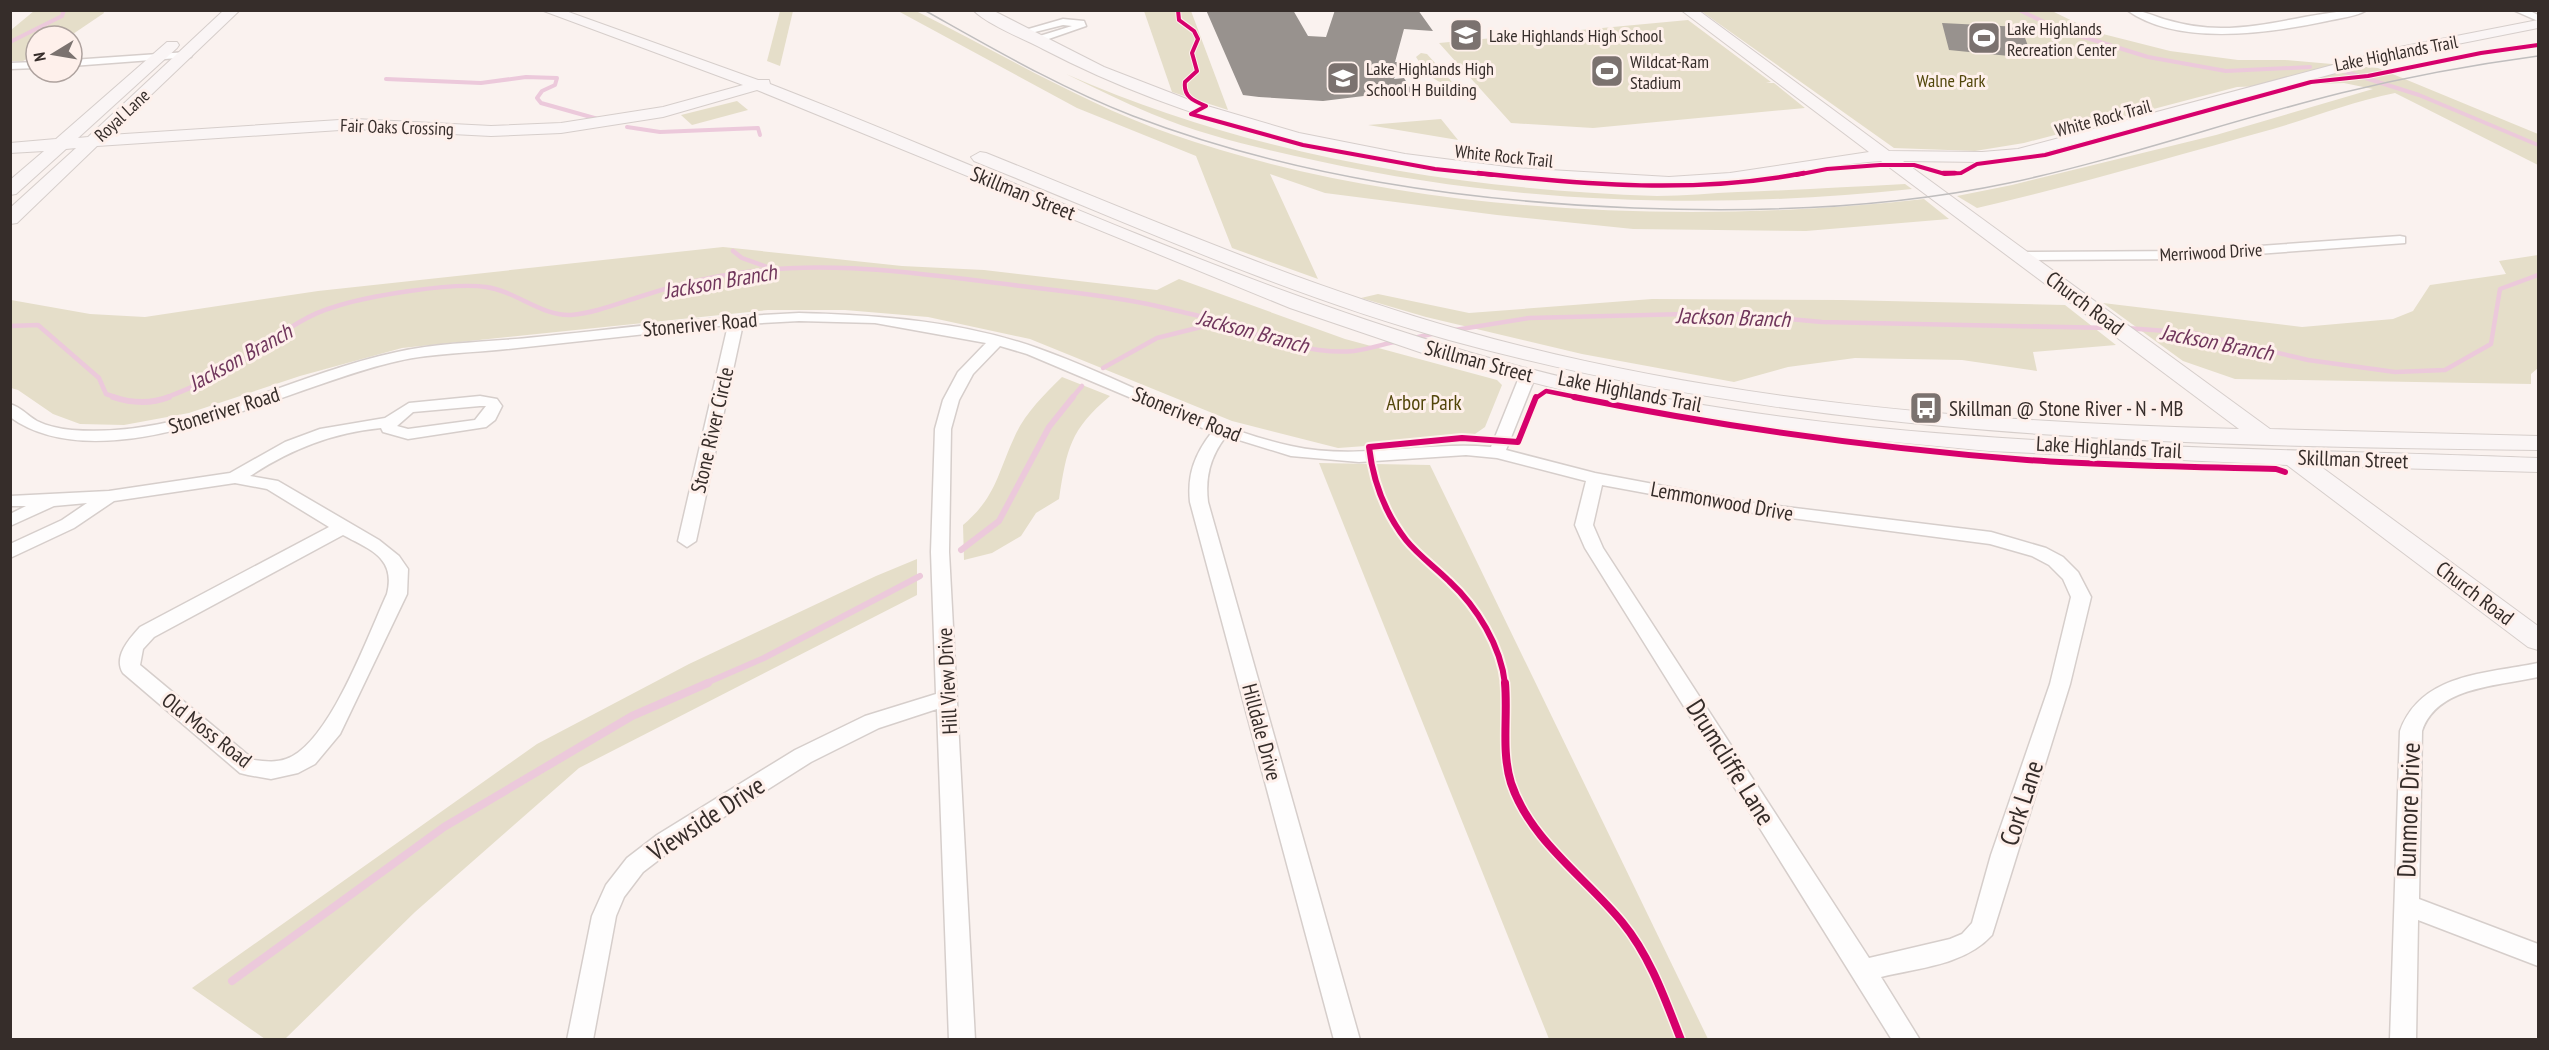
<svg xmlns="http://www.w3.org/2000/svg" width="2549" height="1050" font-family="'PT Sans Narrow',sans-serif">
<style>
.green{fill:#e5dec9}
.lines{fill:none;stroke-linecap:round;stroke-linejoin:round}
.stream-far3{stroke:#ecc9db;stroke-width:4}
.stream-far2{stroke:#ecc9db;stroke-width:4.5}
.stream-far1{stroke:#ecc9db;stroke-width:6}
.stream{stroke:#ecc9db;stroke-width:8}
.building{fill:#98928e}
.street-casing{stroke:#d6cecb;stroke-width:3}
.secondary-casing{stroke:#d6cecb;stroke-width:2}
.street{fill:#fefdfd;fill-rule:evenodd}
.secondary{fill:#faf5f5;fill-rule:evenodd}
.tram{stroke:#c0bebe;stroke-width:1.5}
.cycleway-far3-casing{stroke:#fef0eb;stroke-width:6}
.cycleway-far2-casing{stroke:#fef0eb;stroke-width:8}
.cycleway-far1-casing{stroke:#fef0eb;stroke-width:10}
.cycleway-casing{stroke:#fef0eb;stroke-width:11}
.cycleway-far3{stroke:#d6006c;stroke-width:4}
.cycleway-far2{stroke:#d6006c;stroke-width:4.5}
.cycleway-far1{stroke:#d6006c;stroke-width:6}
.cycleway{stroke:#d6006c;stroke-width:8}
.labels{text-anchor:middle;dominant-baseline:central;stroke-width:6;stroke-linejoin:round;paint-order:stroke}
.far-poi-label{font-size:18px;fill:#362d2a;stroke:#fef0eb;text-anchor:start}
.far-street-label{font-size:18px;fill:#362d2a;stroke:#fef0eb}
.far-park-label{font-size:18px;fill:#52460a;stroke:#fef0eb}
.street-label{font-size:21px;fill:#362d2a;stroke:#fef0eb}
.park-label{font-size:21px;fill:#52460a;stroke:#fef0eb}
.poi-label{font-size:21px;fill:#362d2a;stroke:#fef0eb;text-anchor:start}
.water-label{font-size:22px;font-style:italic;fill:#70365c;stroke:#fef0eb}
.near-street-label{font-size:26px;fill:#362d2a;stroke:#fef0eb}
</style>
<rect width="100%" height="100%" fill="#faf2ef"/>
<!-- green -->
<g class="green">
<polygon points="34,11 103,10 104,13 70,36 36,36 36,54 23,61 11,61 11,30"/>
<polygon points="780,11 793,11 780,66 767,61"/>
<path d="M898,11h18c84,42 166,92 255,123 229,80 514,92 753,65l25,20 -143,12 -173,-2 -136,-14 -172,-22 -55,-19 48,105 -86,-31 -36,-92 -119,-48z"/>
<polygon points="1144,11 1191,11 1228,110 1172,92"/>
<path d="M1701,11h351l43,21 75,19 68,9h47l93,8 160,66v31l-143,-72c-41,8 -81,24 -122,36 -98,27 -197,56 -296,79l-20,-12 55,-11 204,-50 157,-46 -29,-6 -107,4 -213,56 -49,8 -81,-3z"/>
<polygon points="1688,20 1771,82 1766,83 1774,83 1805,108 1593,128 1511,123 1439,43"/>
<path d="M1421,53l6,1 25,28c-17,5 -28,-13 -36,-25z"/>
<path d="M1066,74c187,82 388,115 591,122 27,0 54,-3 81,-4 56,-2 112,-5 167,-8l7,5c-199,21 -399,15 -594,-28 -56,-12 -113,-25 -166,-47 -29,-12 -57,-26 -86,-40z"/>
<polygon points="737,101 748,110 692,125 681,115"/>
<polygon points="1441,119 1458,140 1368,125"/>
<polygon points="723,247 902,266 984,270 1157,290 1179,279 1345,339 1497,380 1502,385 1485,427 1475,434 1448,440 1338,448 1232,421 1030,339 928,317 845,310 768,310 402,348 300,376 189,413 124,425 80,424 53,414 18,390 11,388 11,300 90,314 145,317 318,291"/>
<polygon points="2538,255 2538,368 2531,374 2531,384 2235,379 2183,361 2103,303 2302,327 2393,319 2413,311 2430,285 2506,274 2499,261"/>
<polygon points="1378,294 1469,313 1652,299 1842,300 2065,305 2116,345 2033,352 2037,371 1962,360 1855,358 1788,367 1734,382 1582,354 1426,317 1361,298"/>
<path d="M1062,377l48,19c-40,34 -43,52 -51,103l-23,14 -15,23 -29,17 -28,7 -1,-35c33,-28 34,-50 51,-87 10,-24 30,-43 48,-61z"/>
<polygon points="1319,463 1430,465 1708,1039 1549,1039"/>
<polygon points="917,559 917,595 579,768 415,912 285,1039 265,1039 192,988 537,744 689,664 876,576"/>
</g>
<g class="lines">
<!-- stream-far3 -->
<g class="stream-far3">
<polyline points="2019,10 2061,30 2148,57 2226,71 2310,67"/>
<polyline points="10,42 62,16 64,10"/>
<polyline points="2340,70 2419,95 2538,145"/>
<polyline points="386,79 481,83 526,77 557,78 555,85 542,91 537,98 541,103 598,119"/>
<polyline points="627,127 660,132 758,128 760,135"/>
</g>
<!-- stream-far2 -->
<g class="stream-far2">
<polyline points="733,251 742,258 770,268"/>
<polyline points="10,326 38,325 99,378 106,394 118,398"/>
<polyline points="2126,328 2193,333 2308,360 2395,372 2445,370 2491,344 2500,289 2538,275"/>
<polyline points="1449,331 1529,318 1725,313 1822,322 2110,328"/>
<polyline points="1414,338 1436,333"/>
<polyline points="1103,368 1157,338 1217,323"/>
<path d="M165,398c26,-10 52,-21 75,-36 31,-19 58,-45 94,-55 33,-11 118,-25 152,-20 30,4 54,29 85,28 23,-2 46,-11 68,-18 27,-9 54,-16 81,-21 100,-19 201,-2 301,10 46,6 94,10 140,21 20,5 42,9 62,16 41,14 87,32 131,28 15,-2 30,-7 44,-10"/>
<polyline points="1072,398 1082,386"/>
</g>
<!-- stream-far1 -->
<g class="stream-far1">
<path d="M113,397c18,6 38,7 56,0"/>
<polyline points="961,550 999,521 1049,427 1073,397"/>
<polyline points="704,684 764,658 920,576"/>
</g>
<!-- stream -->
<polyline class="stream" points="232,981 444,827 632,716 708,683"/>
</g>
<!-- building -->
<g class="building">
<polygon points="1206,10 1293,10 1308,36 1326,37 1335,10 1418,10 1433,31 1404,29 1395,62 1400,62 1394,79 1404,78 1415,95 1382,98 1380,94 1323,101 1259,97 1243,95"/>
<polygon points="1942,23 2021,27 2028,46 2005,44 2009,56 1949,50"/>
</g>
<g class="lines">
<!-- street casing -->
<g class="street-casing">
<g id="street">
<path d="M2127,10c16,0 26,6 40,10 17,5 36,8 54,8 50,0 97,-18 146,-18 -11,7 -28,8 -40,11 -57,12 -149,26 -200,-11z"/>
<polygon points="2513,10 2528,10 2538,15 2538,21"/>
<polygon points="1063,19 1084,21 1086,26 1037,43 1032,40 1033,38 1072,26 1063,25 1023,35 1018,32"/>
<polygon points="187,52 192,55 191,57 72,66 72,60"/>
<polygon points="36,62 36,68 10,69 10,63"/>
<polygon points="2400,236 2405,237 2405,243 2189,259 2022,260 2015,256 2022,252 2189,251"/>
<path d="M799,313c79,2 162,8 238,35 85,30 165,78 254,98 66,15 134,-5 200,1l29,-72 8,-5 8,5 -30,75 89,23 159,30 237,29 55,16 17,9 15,15 13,25 -21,87 -78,251c-27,30 -74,33 -111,42l39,63h-28l-307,-492 -10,-23 11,-44 -89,-23 -31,-3 -107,7 -68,-6 -65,-20c-16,21 -21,41 -18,66l152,538h-26l-144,-538c-3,-28 5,-48 22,-70l-185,-78 -27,-8 -27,28 -14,26 -8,29 -2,123 26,488h-26l-12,-331 -58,19 -68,34 -138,87 -30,23 -19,25 -8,19 -23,124h-26l25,-124 14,-31 21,-27 30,-23 138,-85 70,-34 71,-22 -5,-142 4,-123 8,-29 15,-28 28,-29 -111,-20 -76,-2 -56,3 -47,217 -9,6 -9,-6 50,-216c-73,8 -147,16 -221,24 -36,4 -74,4 -109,12 -103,22 -291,126 -388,56v-13c11,3 18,12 27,17 10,5 24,8 35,9 114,9 216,-55 325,-78 45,-10 94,-10 140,-15 87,-9 174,-20 262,-24zM1602,485l152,28 236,31 42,12 17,9 14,14 8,18 -21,87 -59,171 -19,68 -10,11 -12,5 -81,19 -266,-410 -10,-23z"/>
<path d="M480,396l17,3 5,7 -7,14 -9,7 -78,12 -25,-7 -2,-4c-49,5 -90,21 -131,48l28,5 101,59 20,16 9,13 -1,25 -67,140 -25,30 -17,9 -27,6 -23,-4 -8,-2 -117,-100c-10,-16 6,-34 17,-46l189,-100 -62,-38 -32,-6 -121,18 -40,27 -64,30v-14l52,-24 25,-17 -33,3 -44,20v-12l16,-8h-16v-10l99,-5 121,-18 55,-31 35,-13 65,-11 24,-15zM480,406h6l-11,14 -67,9 -11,-3 16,-14zM343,535c28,15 53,23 44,59 -19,41 -58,151 -101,165 -11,4 -22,2 -32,1l-114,-95 3,-16 11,-12z"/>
<path d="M2538,663v14c-39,9 -101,9 -116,54l-3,168 119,45v22l-120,-46 -2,120h-26l10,-309c21,-58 86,-57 138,-68z"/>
</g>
</g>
<!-- secondary casing -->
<g class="secondary-casing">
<g id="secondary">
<path d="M224,10h16l-131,125 246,-16 136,7 70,-3 102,-16 80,-22 -202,-75h22l195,70h11l1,4c268,104 528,232 809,297 314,71 640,64 959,77v14l-218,-6 218,160v24l-10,-3 -241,-182 -298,-14 -137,-13 -136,-18 -134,-25 -142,-36 -150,-51 -533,-218 -94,27 -102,16 -70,3 -136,-7 -258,17 -80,77 -7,1v-16l66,-60 -10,1 -50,45 -6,1v-15l34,-29 -34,2v-10l46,-4 111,-97h10l2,3 -2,3 -99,90 10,-1z"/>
<path d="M973,10h19l112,57 93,36 102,30 106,21 110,14 154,9 61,-4 139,-21 -188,-142h17l191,141 93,1 36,-3 382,-102 138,-27v8l-136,27 -383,104 -37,3 -79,-1 367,268 268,7v14c-365,-4 -734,-12 -1089,-110 -163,-45 -318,-116 -475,-179l-3,-4 9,-5 6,1c157,63 312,131 475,177 253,72 516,92 778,99l-358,-268c-71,5 -139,25 -211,27 -44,1 -88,-4 -132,-7 -170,-15 -342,-52 -495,-132 -19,-10 -55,-24 -70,-39z"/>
</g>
</g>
<!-- street -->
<use href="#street" class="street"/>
<!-- secondary -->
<use href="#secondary" class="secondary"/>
<!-- tram -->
<path class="tram" d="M924,10c68,38 136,78 209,106 160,61 331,85 501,92 125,5 252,1 375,-25 112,-24 220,-62 332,-90 65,-16 130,-28 197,-37"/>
<!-- cycleway-far3 casing -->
<g class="cycleway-far3-casing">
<g id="cycleway-far3">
<path d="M1178,10l1,10 15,11 4,8 -6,14 5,18 -12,11c-2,15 9,19 21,24l-15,8 112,31 132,24 58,6"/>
<polyline points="1796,175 1827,169 1880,165 1914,165 1945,174 1961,173 1977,164 2045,155 2311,82 2368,76 2481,53 2538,45"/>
</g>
</g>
<!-- cycleway-far2 casing -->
<g class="cycleway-far2-casing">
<g id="cycleway-far2">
<path d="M1478,173c109,12 218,21 326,0"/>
<polyline points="1943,173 1955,173"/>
<polyline points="1536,398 1546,391 1581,398"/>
</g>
</g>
<!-- cycleway-far1 casing -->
<g class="cycleway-far1-casing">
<g id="cycleway-far1">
<path d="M1574,397c149,30 301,51 453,63 83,6 166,7 249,9l9,3"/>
<path d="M1505,684c-4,-38 -28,-77 -56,-103 -14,-14 -31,-26 -43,-41 -21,-27 -33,-59 -37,-93l93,-9 56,4 18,-45"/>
</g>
</g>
<!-- cycleway casing -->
<g class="cycleway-casing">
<path id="cycleway" d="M1505,683c3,33 -4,68 6,100 19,57 74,94 111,139 28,34 43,77 59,118"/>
</g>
<!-- cycleway-far3 -->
<use href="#cycleway-far3" class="cycleway-far3"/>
<!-- cycleway-far2 -->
<use href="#cycleway-far2" class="cycleway-far2"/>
<!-- cycleway-far1 -->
<use href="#cycleway-far1" class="cycleway-far1"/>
<!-- cycleway -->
<use href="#cycleway" class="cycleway"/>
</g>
<!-- icons -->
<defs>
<g id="school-square" transform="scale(1.725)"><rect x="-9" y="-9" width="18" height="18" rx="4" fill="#7b726f" stroke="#fef0eb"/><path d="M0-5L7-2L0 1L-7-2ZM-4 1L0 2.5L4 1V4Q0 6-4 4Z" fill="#fff"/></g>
<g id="stadium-square" transform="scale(1.725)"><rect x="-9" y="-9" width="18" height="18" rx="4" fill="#7b726f" stroke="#fef0eb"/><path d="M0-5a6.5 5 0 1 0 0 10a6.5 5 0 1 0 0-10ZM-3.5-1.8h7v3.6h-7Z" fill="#fff"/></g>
<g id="bus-square" transform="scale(1.725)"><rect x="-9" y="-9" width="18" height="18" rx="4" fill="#7b726f" stroke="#fef0eb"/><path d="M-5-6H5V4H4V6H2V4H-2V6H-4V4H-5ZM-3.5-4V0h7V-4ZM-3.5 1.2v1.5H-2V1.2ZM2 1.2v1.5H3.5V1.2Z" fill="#fff"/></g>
</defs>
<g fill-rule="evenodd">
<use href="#school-square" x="1466" y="35"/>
<use href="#stadium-square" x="1984" y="38"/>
<use href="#stadium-square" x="1607" y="71"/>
<use href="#school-square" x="1343" y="78"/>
<use href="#bus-square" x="1926" y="408"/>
</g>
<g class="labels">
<!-- far-poi labels -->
<g class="far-poi-label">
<text x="2007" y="28">Lake Highlands<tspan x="2007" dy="21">Recreation Center</tspan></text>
<text x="1489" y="35">Lake Highlands High School</text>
<text x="1630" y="61">Wildcat-Ram<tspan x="1630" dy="21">Stadium</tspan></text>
<text x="1366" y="68">Lake Highlands High<tspan x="1366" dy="21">School H Building</tspan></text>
</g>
<!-- far-street labels -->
<g class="far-street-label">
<text transform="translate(2396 53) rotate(-11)">Lake Highlands Trail</text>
<text transform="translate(122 115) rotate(-43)">Royal Lane</text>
<text transform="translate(2103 118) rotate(-15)">White Rock Trail</text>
<text transform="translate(397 127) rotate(2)">Fair Oaks Crossing</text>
<text transform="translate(1504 156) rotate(6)">White Rock Trail</text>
<text transform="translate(2211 252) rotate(-3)">Merriwood Drive</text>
</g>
<!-- far-park labels -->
<g class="far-park-label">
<text x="1951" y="80">Walne Park</text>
</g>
<!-- street labels -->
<g class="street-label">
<text transform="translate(1023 193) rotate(22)">Skillman Street</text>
<text transform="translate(2085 303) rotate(37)">Church Road</text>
<text transform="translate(700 324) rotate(-5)">Stoneriver Road</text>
<text transform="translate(1479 361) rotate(15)">Skillman Street</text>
<text transform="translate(1630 391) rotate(11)">Lake Highlands Trail</text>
<text transform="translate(224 410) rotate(-17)">Stoneriver Road</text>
<text transform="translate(1187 414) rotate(22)">Stoneriver Road</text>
<text transform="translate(712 430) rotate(-77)">Stone River Circle</text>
<text transform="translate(2109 447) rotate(3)">Lake Highlands Trail</text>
<text transform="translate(2353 459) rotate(2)">Skillman Street</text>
<text transform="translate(1722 501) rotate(10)">Lemmonwood Drive</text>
<text transform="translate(2475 593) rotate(37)">Church Road</text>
<text transform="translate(947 681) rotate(-93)">Hill View Drive</text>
<text transform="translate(207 730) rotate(38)">Old Moss Road</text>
<text transform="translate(1262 732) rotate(75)">Hilldale Drive</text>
</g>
<!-- park labels -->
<g class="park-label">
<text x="1424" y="402">Arbor Park</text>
</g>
<!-- poi labels -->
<g class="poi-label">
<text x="1949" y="408">Skillman @ Stone River - N - MB</text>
</g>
<!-- water labels -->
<g class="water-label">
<text transform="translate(720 281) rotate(-10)">Jackson Branch</text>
<text transform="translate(1733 317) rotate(2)">Jackson Branch</text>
<text transform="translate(1253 331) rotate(15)">Jackson Branch</text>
<text transform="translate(2217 342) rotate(11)">Jackson Branch</text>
<text transform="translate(240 357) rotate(-29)">Jackson Branch</text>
</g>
<!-- near-street labels -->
<g class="near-street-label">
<text transform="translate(1731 762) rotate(58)">Drumcliffe Lane</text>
<text transform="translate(2021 803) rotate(-72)">Cork Lane</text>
<text transform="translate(2408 810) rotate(-88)">Dunmore Drive</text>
<text transform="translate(706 818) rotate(-33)">Viewside Drive</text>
</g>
</g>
<!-- border -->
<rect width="2549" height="1050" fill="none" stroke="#362d2a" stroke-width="24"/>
<!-- north arrow -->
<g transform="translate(54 54) rotate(259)"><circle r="28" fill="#fef0eb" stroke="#aea29e" stroke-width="1.5"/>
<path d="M0-4.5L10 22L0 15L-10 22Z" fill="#7b726f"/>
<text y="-9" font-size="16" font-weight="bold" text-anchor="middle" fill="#362d2a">N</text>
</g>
</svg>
